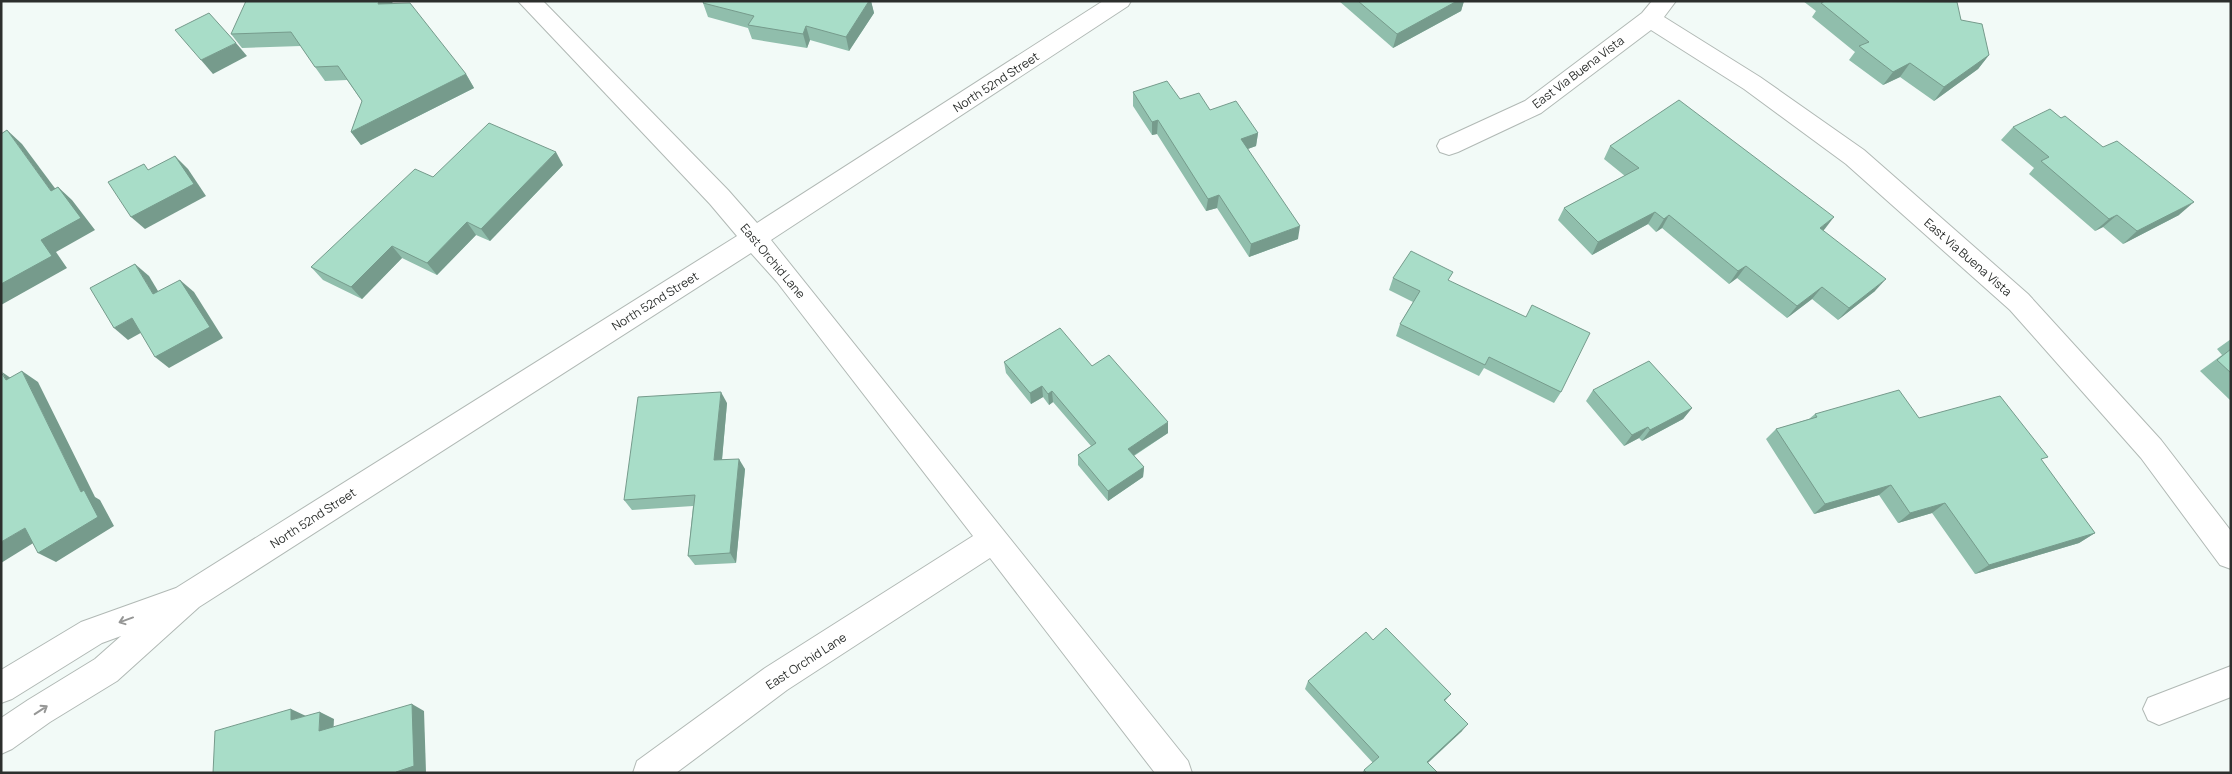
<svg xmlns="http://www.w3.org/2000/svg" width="2232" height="774" font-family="Manrope,sans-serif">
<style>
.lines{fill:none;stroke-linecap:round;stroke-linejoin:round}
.minor-casing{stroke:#b1b9b5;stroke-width:2}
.minor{fill:#fff;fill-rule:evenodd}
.wall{fill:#90beac}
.shaded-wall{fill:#769b8c}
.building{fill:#a8ddc8;stroke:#769b8c}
.oneway{stroke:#969796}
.labels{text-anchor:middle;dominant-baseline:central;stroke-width:4.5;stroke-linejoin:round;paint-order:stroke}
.street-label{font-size:12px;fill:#2c2f2d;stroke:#fff}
</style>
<rect width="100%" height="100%" fill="#f2faf7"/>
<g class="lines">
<!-- minor casing -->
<g class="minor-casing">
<g id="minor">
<polygon points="518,1 543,1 728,190 757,223 1103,1 1131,1 1128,6 771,240 1188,761 1192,773 1155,773 990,558 787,690 676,773 633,773 637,761 765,668 973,536 777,282 751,253 199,607 117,681 50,722 12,749 1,754 1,718 28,700 95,659 121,636 102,643 12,699 1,703 1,670 81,622 176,588 737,236 710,204"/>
<polygon points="1652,1 1676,1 1664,17 1760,77 1864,150 2028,294 2161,440 2231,531 2231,569 2220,565 2141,458 2010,310 1846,164 1744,89 1651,30 1541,113 1458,152 1449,155 1440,152 1437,146 1440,140 1525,101 1642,13"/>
<polygon points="2231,666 2231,697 2159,725 2148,720 2143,709 2148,698"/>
</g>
</g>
<!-- minor -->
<use href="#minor" class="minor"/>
</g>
<!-- wall -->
<g class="wall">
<polygon points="704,1 871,1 874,13 849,51 810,40 807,48 752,39 748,28 708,17 703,3"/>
<polygon points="1339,1 1464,1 1461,11 1393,48"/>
<polygon points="1803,1 1954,1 1961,20 1989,55 1978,69 1934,101 1900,77 1883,85 1849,60 1855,52 1812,17 1816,11"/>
<polygon points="392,4 466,74 474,88 361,145 351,132 362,101 347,80 325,81 315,67 301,46 242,48 231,34"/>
<polygon points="1133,92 1180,99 1210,110 1258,133 1256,146 1248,149 1298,239 1249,257 1217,208 1206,211 1157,134 1152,135 1133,106"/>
<polygon points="2013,127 2179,215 2123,244 2103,227 2095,231 2029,174 2034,168 2001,140"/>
<polygon points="1610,146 1824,230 1823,231 1875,291 1838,320 1812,299 1787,318 1737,278 1729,284 1662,228 1656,232 1648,224 1592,255 1558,220 1564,208 1625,176 1604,159"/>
<polygon points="563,165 490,241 476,235 437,275 402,258 362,299 323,280 311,267 433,177"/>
<polygon points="1393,278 1449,281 1561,392 1554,403 1484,368 1479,376 1396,336 1400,324 1413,302 1389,290"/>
<polygon points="2231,339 2231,401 2200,371 2222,355 2217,349"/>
<polygon points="1004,362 1092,366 1168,433 1134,456 1144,467 1143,477 1108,501 1078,465 1078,455 1091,446 1053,402 1049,405 1043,397 1031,404 1006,373"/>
<polygon points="1593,390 1692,408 1683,419 1642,441 1639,438 1624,446 1586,401"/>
<polygon points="727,403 722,460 745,469 736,563 695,565 688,556 693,506 632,510 624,500"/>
<polygon points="1815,414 1919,418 2042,461 2095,533 2079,543 1975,574 1932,513 1898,523 1879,495 1814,514 1766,439 1776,429 1809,419"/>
<polygon points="1373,640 1451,694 1445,701 1462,731 1428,763 1438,773 1362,773 1364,770 1373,763 1305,689 1308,681"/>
</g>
<!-- shaded-wall -->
<g class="shaded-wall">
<polygon points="379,1 393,1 387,18 378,4"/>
<polygon points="869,1 871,1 874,13 849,51 846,37"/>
<polygon points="1457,1 1464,1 1461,11 1393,48 1397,34"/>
<polygon points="806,26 810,40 807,48 803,34"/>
<polygon points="236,43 247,56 213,74 201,60"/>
<polygon points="1989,55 1978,69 1934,101 1944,87"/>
<polygon points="1910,63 1900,77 1883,85 1893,72"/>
<polygon points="466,74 474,88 361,145 351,132"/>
<polygon points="1158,120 1157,134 1152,135 1152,122"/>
<polygon points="7,130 22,144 66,203 51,191"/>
<polygon points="1258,133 1256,146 1239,152 1241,139"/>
<polygon points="556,152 563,165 490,241 481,229"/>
<polygon points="175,156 188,169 206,196 145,229 131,217"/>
<polygon points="58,187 72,200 95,230 56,252 67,268 1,305 1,284 41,240"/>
<polygon points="1219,195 1217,208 1206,211 1208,199"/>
<polygon points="2194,202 2179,215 2123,244 2137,231"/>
<polygon points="1655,212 1648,224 1592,255 1598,242"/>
<polygon points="1669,215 1662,228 1656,232 1664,219"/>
<polygon points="2117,215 2103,227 2095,231 2109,219"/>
<polygon points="1834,217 1824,230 1810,241 1820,228"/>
<polygon points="467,222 476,235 437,275 427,263"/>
<polygon points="1300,226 1298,239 1249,257 1251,244"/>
<polygon points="392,246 402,258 362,299 351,287"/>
<polygon points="135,264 149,276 167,306 153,294"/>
<polygon points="1746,266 1737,278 1729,284 1738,271"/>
<polygon points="1886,279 1875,291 1838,320 1849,308"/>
<polygon points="180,280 194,292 223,338 169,368 155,357"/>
<polygon points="1822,287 1812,299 1787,318 1797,306"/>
<polygon points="132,318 146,330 128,340 114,328"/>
<polygon points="22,371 38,382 95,497 100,500 114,526 56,562 38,553 81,492"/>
<polygon points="2,372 18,383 6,380"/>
<polygon points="1042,386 1043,397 1031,404 1030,393"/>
<polygon points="1052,391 1053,402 1049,405 1048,394"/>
<polygon points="721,392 727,403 721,470 714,460"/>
<polygon points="1692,408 1683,419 1642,441 1650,430"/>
<polygon points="1168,422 1168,433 1128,459 1128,449"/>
<polygon points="1648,427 1639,438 1624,446 1632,435"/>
<polygon points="739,459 745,469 736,563 730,553"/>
<polygon points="1144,467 1143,477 1108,501 1108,491"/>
<polygon points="1891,485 1879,495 1814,514 1825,504"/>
<polygon points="1945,503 1932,513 1898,523 1910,513"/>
<polygon points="25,528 43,537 1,563 1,542"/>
<polygon points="2095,533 2079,543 1975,574 1989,565"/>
<polygon points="412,704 424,711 426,772 396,773"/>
<polygon points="291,709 306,716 291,720"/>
<polygon points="320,712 334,719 333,738 319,731"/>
<polygon points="1468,724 1462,731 1422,768 1427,762"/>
</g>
<!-- building -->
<g class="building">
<polygon points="246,1 379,1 378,4 410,3 466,74 351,132 362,101 338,66 315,67 291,32 231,34"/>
<polygon points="704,1 869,1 846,37 806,26 803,34 748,25 754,16 703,3"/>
<polygon points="1358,1 1457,1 1397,34"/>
<polygon points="1825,1 1957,2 1961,20 1982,24 1989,55 1944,87 1910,63 1893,72 1859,46 1869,42 1821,3"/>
<polygon points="209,13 236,43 201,60 175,30"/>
<polygon points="1167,81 1180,99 1199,93 1210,110 1236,101 1258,133 1241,139 1300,226 1251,244 1219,195 1208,199 1158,120 1152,122 1133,92"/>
<polygon points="1679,100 1834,217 1820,228 1886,279 1849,308 1822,287 1797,306 1746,266 1738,271 1669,215 1664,219 1655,212 1598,242 1564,208 1639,168 1610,146"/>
<polygon points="2050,109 2061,118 2065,116 2103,147 2117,141 2194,202 2137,231 2117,215 2109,219 2041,161 2049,157 2013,127"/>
<polygon points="489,123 556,152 481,229 467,222 427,263 392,246 351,287 311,267 415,169 433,177"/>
<polygon points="7,130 51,191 58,187 81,218 41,240 52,256 1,284 1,134"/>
<polygon points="175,156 194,184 131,217 108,182 144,164 148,170"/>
<polygon points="1411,251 1453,272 1448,280 1526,317 1532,305 1590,333 1561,392 1489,357 1485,365 1400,324 1420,291 1393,278"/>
<polygon points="135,264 153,294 180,280 210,327 155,357 132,318 114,328 90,288"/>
<polygon points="1060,328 1092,366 1109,355 1168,422 1128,449 1144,467 1108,491 1078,455 1096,443 1052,391 1048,394 1042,386 1030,393 1004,362"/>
<polygon points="2231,349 2231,373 2217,360"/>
<polygon points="1649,361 1692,408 1650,430 1648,427 1632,435 1593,390"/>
<polygon points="22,371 81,492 84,490 98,517 38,553 25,528 1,542 1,372 6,380"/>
<polygon points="1899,390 1919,418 2000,396 2048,457 2041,459 2095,533 1989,565 1945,503 1910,513 1891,485 1825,504 1776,429 1817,417 1815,414"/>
<polygon points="721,392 714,460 739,459 730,553 688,556 695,495 624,500 638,397"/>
<polygon points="1386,628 1451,694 1444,700 1468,724 1427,762 1438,773 1367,773 1364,770 1379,757 1308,681 1366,632 1373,640"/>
<polygon points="412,704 414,766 396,772 396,773 213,773 215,731 291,709 291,720 320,712 319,731"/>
</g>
<!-- one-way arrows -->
<defs><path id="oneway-shaft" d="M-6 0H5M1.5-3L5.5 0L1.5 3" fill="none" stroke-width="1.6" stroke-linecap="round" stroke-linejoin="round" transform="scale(1.25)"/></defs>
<g class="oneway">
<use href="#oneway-shaft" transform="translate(126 620) rotate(160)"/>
<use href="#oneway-shaft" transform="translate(41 710) rotate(-33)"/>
</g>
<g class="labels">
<!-- street labels -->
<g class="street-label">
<text transform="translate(1578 72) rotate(-37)">East Via Buena Vista</text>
<text transform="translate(996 82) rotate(-33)">North 52nd Street</text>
<text transform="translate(1968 257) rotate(41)">East Via Buena Vista</text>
<text transform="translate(773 261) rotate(50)">East Orchid Lane</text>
<text transform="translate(655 301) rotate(-32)">North 52nd Street</text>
<text transform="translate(313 518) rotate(-33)">North 52nd Street</text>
<text transform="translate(806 661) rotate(-33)">East Orchid Lane</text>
</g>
</g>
<!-- border -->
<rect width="2232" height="774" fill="none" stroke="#2c2f2d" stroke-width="5"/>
</svg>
